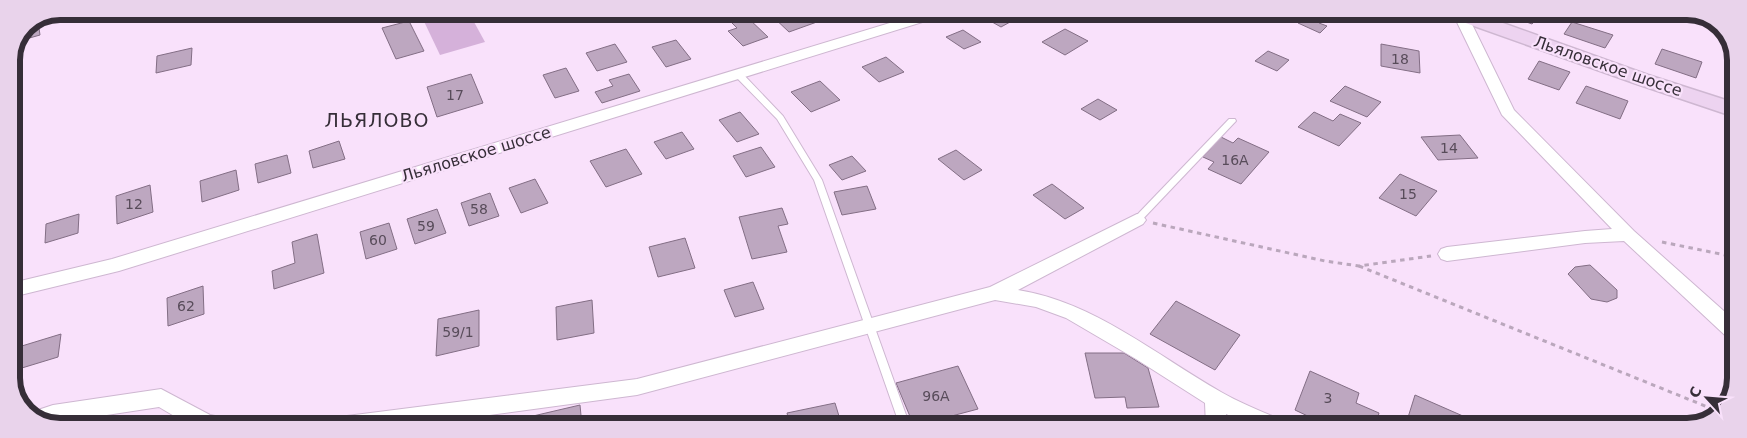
<svg xmlns="http://www.w3.org/2000/svg" width="1747" height="438" font-family="'DejaVu Sans',sans-serif">
<style>
.green{fill:#d5b1da}
.building{fill:#bda7c0;stroke:#836e85}
.lines{fill:none;stroke-linecap:round;stroke-linejoin:round}
.lane-casing{stroke:#ceb7d1;stroke-width:2}
.street-casing{stroke:#ceb7d1;stroke-width:2}
.secondary-casing{stroke:#ceb7d1;stroke-width:3}
.path{stroke:#baa7bc;stroke-width:3;stroke-dasharray:4.5 4.5;stroke-linecap:butt}
.lane{fill:#fff;fill-rule:evenodd}
.street{fill:#fff;fill-rule:evenodd}
.secondary{fill:#edd3f0;fill-rule:evenodd}
.labels{text-anchor:middle;dominant-baseline:central;stroke-width:4.5;stroke-linejoin:round;paint-order:stroke}
.number-label{font-size:14px;fill:#584c5a}
.street-label{font-size:16px;fill:#362e38;stroke:#f9e1fb}
.quarter-label{font-size:19px;letter-spacing:1px;fill:#362e38;stroke:#f9e1fb}
.rim{fill:none;stroke:#362e38;stroke-width:6}
</style>
<rect width="100%" height="100%" fill="#f9e1fb"/>
<!-- green -->
<polygon class="green" points="425,11 468,11 485,42 440,55 420,13"/>
<!-- building -->
<g class="building">
<polygon points="779,12 820,12 828,18 789,32 771,15"/>
<polygon points="997,12 1013,12 1021,16 1001,27 985,18"/>
<polygon points="1312,12 1326,18 1319,23 1327,26 1320,33 1298,23"/>
<polygon points="1499,12 1542,12 1532,24"/>
<polygon points="747,17 768,37 743,46 728,31 737,28 731,22"/>
<polygon points="409,21 424,51 396,59 382,28"/>
<polygon points="1572,22 1613,35 1605,48 1564,34"/>
<polygon points="39,28 40,35 19,41 23,32"/>
<polygon points="1065,29 1088,41 1065,55 1042,42"/>
<polygon points="963,30 981,42 964,49 946,37"/>
<polygon points="676,40 691,59 666,67 652,47"/>
<polygon points="615,44 627,62 597,71 586,53"/>
<polygon points="1381,44 1419,51 1420,73 1381,66"/>
<polygon points="192,48 191,65 156,73 157,56"/>
<polygon points="1662,49 1702,62 1696,78 1655,64"/>
<polygon points="1268,51 1289,60 1277,71 1255,61"/>
<polygon points="886,57 904,72 879,82 862,67"/>
<polygon points="1539,61 1570,72 1559,90 1528,79"/>
<polygon points="566,68 579,91 555,98 543,75"/>
<polygon points="471,74 483,103 437,117 427,87"/>
<polygon points="629,74 640,91 602,103 595,92 613,86 609,80"/>
<polygon points="820,81 840,100 811,112 791,92"/>
<polygon points="1345,86 1381,102 1367,117 1330,101"/>
<polygon points="1586,86 1628,101 1620,119 1576,103"/>
<polygon points="1098,99 1117,110 1100,120 1081,109"/>
<polygon points="740,112 759,134 737,142 719,120"/>
<polygon points="1314,112 1333,121 1340,114 1361,123 1339,146 1298,127"/>
<polygon points="682,132 694,149 666,159 654,142"/>
<polygon points="1460,135 1478,158 1438,160 1421,137"/>
<polygon points="1221,137 1233,143 1238,138 1269,152 1241,184 1208,169 1214,162 1203,157"/>
<polygon points="339,141 345,159 313,168 309,151"/>
<polygon points="761,147 775,167 746,177 733,156"/>
<polygon points="626,149 642,174 606,187 590,161"/>
<polygon points="956,150 982,170 964,180 938,159"/>
<polygon points="287,155 291,173 258,183 255,164"/>
<polygon points="852,156 866,171 842,180 829,165"/>
<polygon points="236,170 239,190 202,202 200,181"/>
<polygon points="1400,174 1437,191 1416,216 1379,198"/>
<polygon points="535,179 548,203 521,213 509,188"/>
<polygon points="1052,184 1084,208 1065,219 1033,195"/>
<polygon points="150,185 153,212 117,224 116,196"/>
<polygon points="867,186 876,209 842,215 834,192"/>
<polygon points="490,193 499,216 469,226 461,203"/>
<polygon points="782,208 788,224 778,226 787,252 752,259 739,217"/>
<polygon points="437,209 446,233 415,244 407,219"/>
<polygon points="79,214 78,233 45,243 46,224"/>
<polygon points="389,223 397,249 366,259 360,232"/>
<polygon points="317,234 324,273 274,289 272,271 295,263 292,242"/>
<polygon points="685,238 695,268 658,277 649,247"/>
<polygon points="1590,265 1617,290 1617,298 1607,302 1591,299 1568,274 1575,267"/>
<polygon points="753,282 764,309 735,317 724,290"/>
<polygon points="203,286 204,314 168,326 167,298"/>
<polygon points="592,300 594,333 557,340 556,307"/>
<polygon points="1176,301 1240,335 1215,370 1150,334"/>
<polygon points="479,310 479,346 436,356 438,319"/>
<polygon points="61,334 58,357 12,371 12,349"/>
<polygon points="1085,353 1124,353 1148,368 1159,407 1127,408 1125,397 1095,398"/>
<polygon points="958,366 978,409 914,426 896,383"/>
<polygon points="1310,371 1359,393 1356,403 1379,413 1375,427 1331,427 1295,410"/>
<polygon points="1415,395 1488,427 1405,427"/>
<polygon points="835,403 842,426 790,426 787,413"/>
<polygon points="580,405 582,426 517,426 516,420"/>
</g>
<g class="lines">
<!-- lane casing -->
<g class="lane-casing">
<g id="lane">
<polygon points="144,11 150,11 150,12 147,14"/>
<polygon points="735,72 741,72 783,116 822,180 910,426 900,426 814,180 777,119 735,76"/>
<polygon points="1229,119 1235,119 1236,121 1140,222 1134,222 1133,220 1134,218"/>
</g>
</g>
<!-- street casing -->
<g class="street-casing">
<g id="street">
<polygon points="926,12 947,12 945,15 119,271 12,297 12,283 112,259"/>
<polygon points="1455,12 1465,12 1467,14 1514,110 1634,231 1735,321 1735,341 1728,338 1624,241 1585,243 1447,261 1441,259 1438,254 1441,249 1447,247 1585,231 1612,229 1502,115 1453,14"/>
<path d="M1137,214l6,2 3,4 -3,4 -125,66c76,12 138,65 203,102 19,11 40,19 60,28l2,7 -30,-1 -27,-12v12h-20l-1,-23 -69,-44 -70,-41 -30,-11 -41,-7 -358,95 -229,31h-80l3,-6 8,-3 298,-38 353,-92z"/>
<polygon points="161,389 210,415 235,420 238,426 191,426 159,407 48,424 29,413 53,405"/>
</g>
</g>
<!-- secondary casing -->
<g class="secondary-casing">
<polygon id="secondary" points="1443,12 1472,12 1648,75 1735,103 1735,117 1634,83 1446,16"/>
</g>
<!-- path -->
<g class="path">
<polyline points="1153,223 1325,261 1359,266 1431,256"/>
<polyline points="1662,242 1735,257"/>
<polyline points="1359,266 1720,412"/>
</g>
<!-- lane -->
<use href="#lane" class="lane"/>
<!-- street -->
<use href="#street" class="street"/>
<!-- secondary -->
<use href="#secondary" class="secondary"/>
</g>
<g class="labels">
<!-- number labels -->
<g class="number-label">
<text x="1400" y="59">18</text>
<text x="455" y="95">17</text>
<text x="1449" y="148">14</text>
<text x="1235" y="160">16А</text>
<text x="1408" y="194">15</text>
<text x="134" y="204">12</text>
<text x="479" y="209">58</text>
<text x="426" y="226">59</text>
<text x="378" y="240">60</text>
<text x="186" y="306">62</text>
<text x="458" y="332">59/1</text>
<text x="936" y="396">96А</text>
<text x="1328" y="398">3</text>
</g>
<!-- street labels -->
<g class="street-label">
<text transform="translate(1608 66) rotate(19)">Льяловское шоссе</text>
<text transform="translate(476 154) rotate(-17)">Льяловское шоссе</text>
</g>
<!-- quarter labels -->
<g class="quarter-label">
<text x="377" y="120">ЛЬЯЛОВО</text>
</g>
</g>
<!-- crop -->
<path d="M0 0H1747V438H0ZM60 20H1687A40 40 0 0 1 1727 60V378A40 40 0 0 1 1687 418H60A40 40 0 0 1 20 378V60A40 40 0 0 1 60 20Z" fill="#e9d3eb" fill-rule="evenodd"/>
<path class="rim" d="M60 20H1687A40 40 0 0 1 1727 60V378A40 40 0 0 1 1687 418H60A40 40 0 0 1 20 378V60A40 40 0 0 1 60 20Z"/>
<!-- north arrow -->
<g transform="translate(1707 398) rotate(296)" stroke="#f9e1fb" stroke-width="4" paint-order="stroke">
<path d="M0-4L9 19L0 12L-9 19Z" fill="#362e38"/>
<text y="-8" font-size="14" font-weight="bold" text-anchor="middle" fill="#362e38">С</text>
</g>
</svg>
